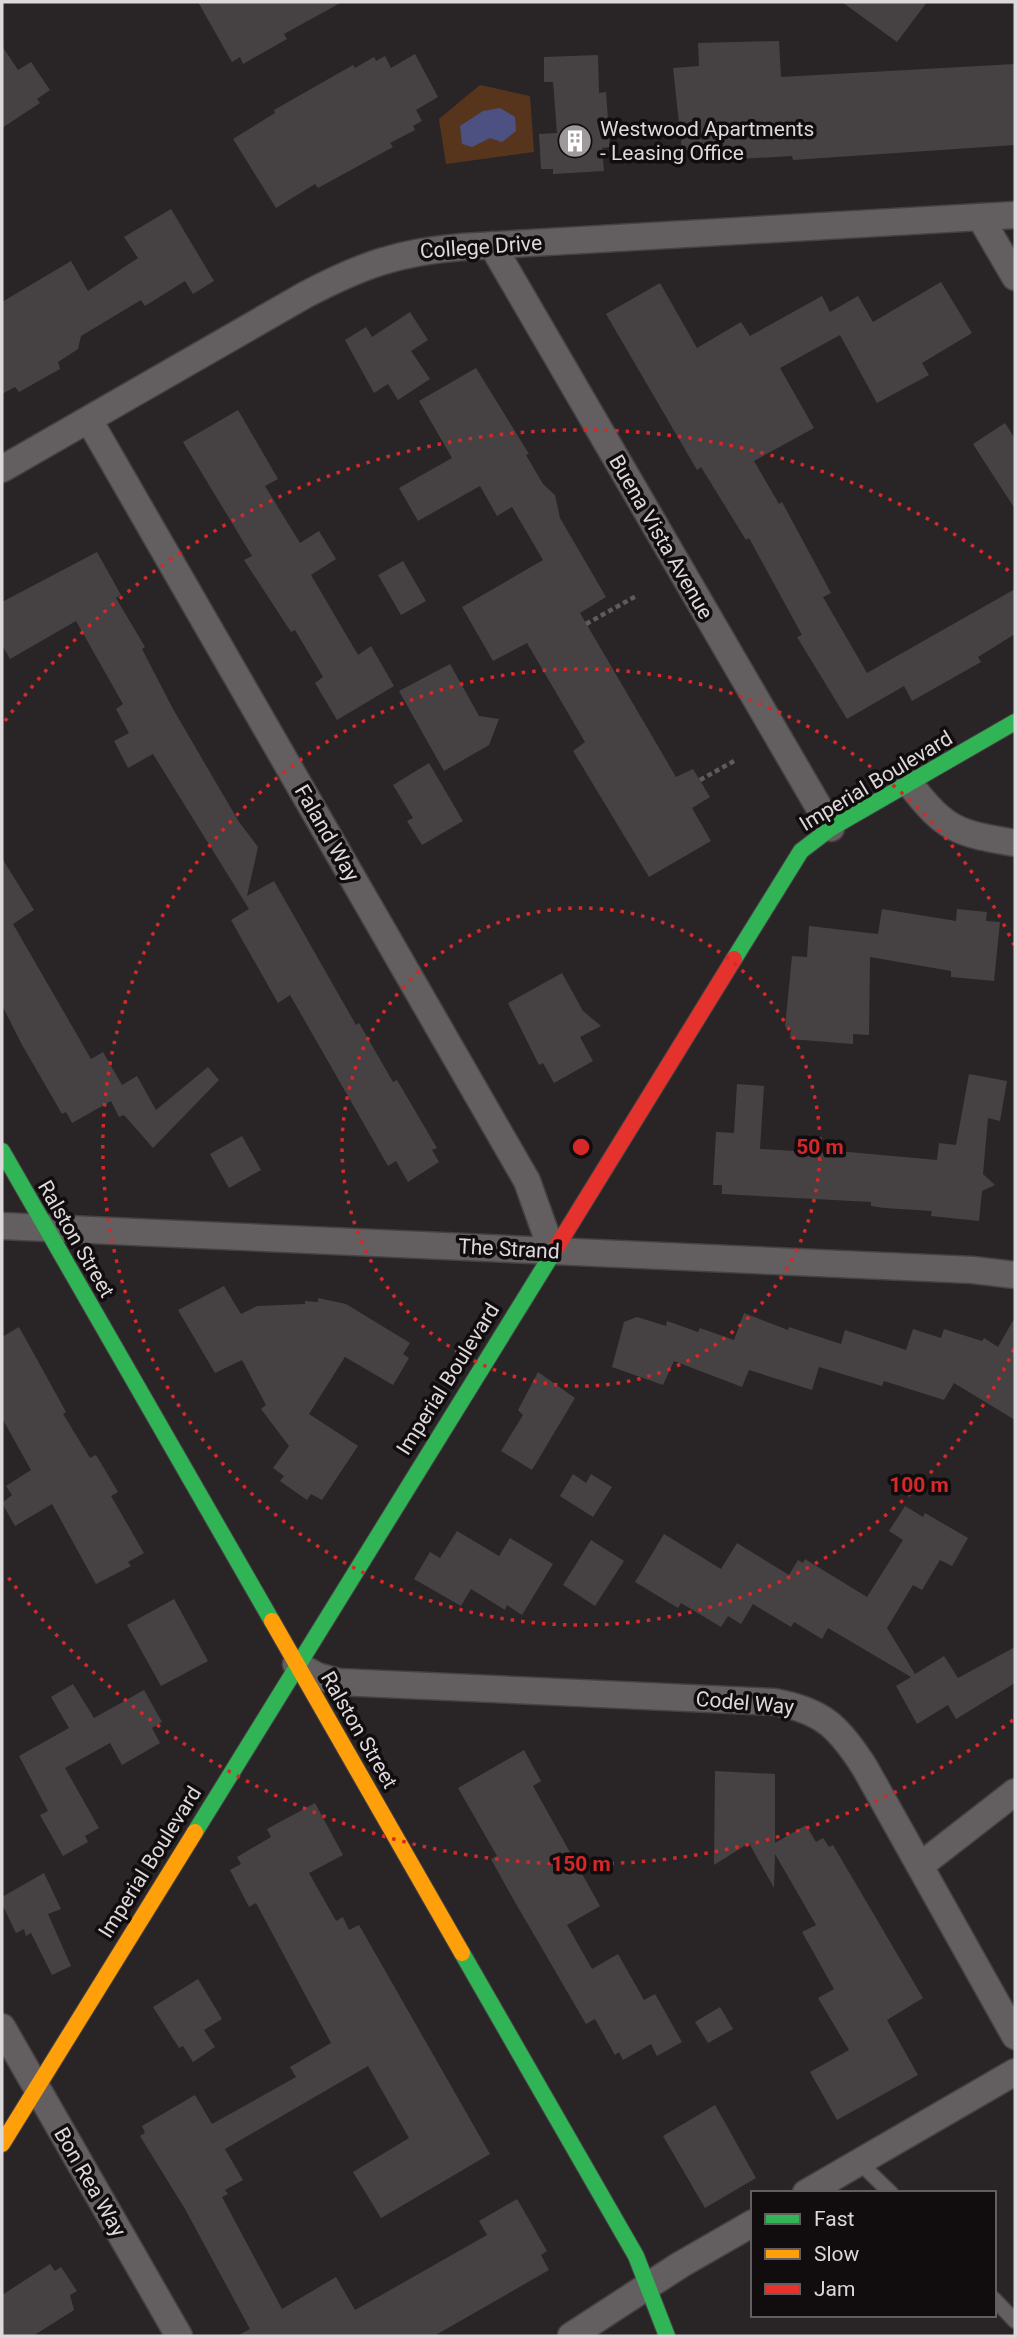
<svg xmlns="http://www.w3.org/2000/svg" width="1017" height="2338" font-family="Roboto,sans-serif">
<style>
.green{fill:#57351d}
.water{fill:#4c5181}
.building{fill:#464243}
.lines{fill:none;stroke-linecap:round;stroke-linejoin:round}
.lane-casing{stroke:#464244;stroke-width:17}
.street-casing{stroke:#464244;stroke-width:29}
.fast-casing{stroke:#464244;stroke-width:18}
.slow-casing{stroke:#464244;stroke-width:18}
.jam-casing{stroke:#464244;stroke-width:18}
.path{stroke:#5f5b5d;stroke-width:4.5;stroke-dasharray:5 3.5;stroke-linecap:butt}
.lane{stroke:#635f61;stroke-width:14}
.street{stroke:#635f61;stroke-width:26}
.fast{stroke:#30b455;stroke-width:16}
.slow{stroke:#ff9f0a;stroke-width:16}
.jam{stroke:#e5322d;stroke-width:16}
.ring{fill:none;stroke:#d62828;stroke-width:3.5;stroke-dasharray:3.5 7}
.labels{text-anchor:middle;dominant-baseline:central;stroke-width:7;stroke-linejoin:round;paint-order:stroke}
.poi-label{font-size:21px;fill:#ddd8da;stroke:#110d0f;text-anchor:start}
.street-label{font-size:21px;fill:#ddd8da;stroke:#110d0f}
.centre{fill:#d62828;stroke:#110d0f;stroke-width:3.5}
.ring-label{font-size:21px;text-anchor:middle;font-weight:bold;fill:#d62828;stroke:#110d0f;stroke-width:7;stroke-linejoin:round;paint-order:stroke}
</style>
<rect width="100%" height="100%" fill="#292527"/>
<!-- green -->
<polygon class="green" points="480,85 530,96 534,152 446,164 439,119"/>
<!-- water -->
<polygon class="water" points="500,108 515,117 516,131 502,142 490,138 472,147 462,144 460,126 483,111"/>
<!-- building -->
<g class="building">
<polygon points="198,2 342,2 284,34 287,39 243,64 240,57 232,62"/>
<polygon points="842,2 927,2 897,42"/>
<polygon points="779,41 781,77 1015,64 1015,145 793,160 792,156 719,160 718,147 682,151 673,68 699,66 698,43"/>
<polygon points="2,46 18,70 31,62 50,90 37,99 40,103 2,128"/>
<polygon points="415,54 438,97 416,110 422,121 413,126 415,130 390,143 393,147 318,188 315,184 276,208 233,139 275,113 274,110 353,65 355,68 374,57 376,61 385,56 391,68"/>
<polygon points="598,55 599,93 606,92 610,147 602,148 604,171 553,174 553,169 541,169 539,134 557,133 553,82 544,82 544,57"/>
<polygon points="171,209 214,281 193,294 185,281 145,306 141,300 81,336 78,349 58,362 60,369 19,392 15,387 2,394 2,302 71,261 88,291 138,258 124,237"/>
<polygon points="941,282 972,333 922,363 929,375 877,403 840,335 780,368 814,428 754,461 779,504 782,502 831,593 823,597 867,673 1015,589 1015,634 978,657 981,662 912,701 904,686 847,719 797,637 802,635 749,538 746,540 701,467 697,470 606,314 660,283 697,348 741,322 750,336 822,296 830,312 858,296 873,322"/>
<polygon points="410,312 428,340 411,351 430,379 398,400 388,384 374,393 345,340 366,327 372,337"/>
<polygon points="476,368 529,454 526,455 543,484 555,495 560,518 606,597 580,613 676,777 693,769 710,797 692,808 711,841 649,877 573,751 585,742 527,643 493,661 462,607 543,560 512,507 497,516 480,486 418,521 399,488 452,458 419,401"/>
<polygon points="238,410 278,479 265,486 300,543 319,531 336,559 311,575 358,655 371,646 394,686 337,720 315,683 323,677 295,630 291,632 244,560 252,556 183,442"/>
<polygon points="1005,423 1015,439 1015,509 973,444"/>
<polygon points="97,552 121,595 116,598 145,647 142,649 173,709 239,822 258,847 247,896 274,881 356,1025 359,1023 393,1082 397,1080 437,1148 432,1150 439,1162 408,1182 396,1161 388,1166 290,995 278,1003 231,920 249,909 153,754 128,768 114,741 129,733 116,709 123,704 76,621 10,659 2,645 2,602"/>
<polygon points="403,561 426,601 401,615 378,575"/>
<polygon points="450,664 479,716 499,719 489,745 444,771 399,691"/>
<polygon points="429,763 463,821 422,845 407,821 413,818 393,785"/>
<polygon points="2,858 34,910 13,924 91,1059 103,1052 122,1085 137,1076 156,1110 208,1067 219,1080 153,1148 124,1115 119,1117 111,1101 72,1123 66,1112 62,1114 21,1043 2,1005"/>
<polygon points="882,909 956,921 957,909 987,912 986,921 1000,922 994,981 951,977 951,971 870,957 869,1035 853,1034 853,1044 790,1039 791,1028 785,1027 792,956 807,957 809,926 878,934"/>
<polygon points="562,973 583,1011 601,1026 580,1037 593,1061 554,1083 543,1063 539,1065 508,1003"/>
<polygon points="969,1074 1007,1081 1000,1121 988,1118 983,1174 995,1185 982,1191 979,1221 931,1216 932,1211 884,1208 871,1206 871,1202 722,1194 722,1185 713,1185 716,1132 734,1133 737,1084 764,1086 760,1149 826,1153 826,1150 937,1160 939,1143 956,1145"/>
<polygon points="242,1136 261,1170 229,1188 210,1154"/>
<polygon points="224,1286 241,1314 257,1306 305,1304 305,1301 318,1302 318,1298 346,1304 410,1343 403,1354 409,1358 393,1385 345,1357 309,1414 358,1446 322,1500 311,1494 307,1500 280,1481 284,1476 273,1468 289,1446 261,1409 266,1405 242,1360 215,1373 178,1310"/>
<polygon points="744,1313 788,1330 789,1327 841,1344 845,1330 906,1350 913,1329 941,1338 944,1329 982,1341 984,1338 998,1347 1015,1317 1015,1420 954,1383 944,1400 884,1381 882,1386 819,1367 812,1390 749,1370 742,1387 674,1361 663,1385 612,1367 624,1322 637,1317 666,1326 667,1321 698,1332 700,1328 734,1340"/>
<polygon points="19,1327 66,1412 63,1414 90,1458 96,1455 118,1492 111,1496 144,1553 128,1562 131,1566 96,1584 52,1504 15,1526 2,1503 12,1495 6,1486 31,1470 2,1418 2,1337"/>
<polygon points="538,1372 575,1398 532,1470 501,1451 523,1415 518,1410"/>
<polygon points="573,1474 586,1483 591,1474 612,1487 593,1517 560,1496"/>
<polygon points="905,1506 923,1517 925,1513 968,1538 952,1566 940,1560 922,1590 913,1585 887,1628 915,1674 944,1656 958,1678 1015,1647 1015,1683 956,1719 948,1705 917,1724 896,1686 911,1677 828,1628 822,1639 794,1622 791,1627 753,1604 741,1624 728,1616 721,1627 681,1603 678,1608 635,1582 664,1534 721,1569 737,1543 789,1575 798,1560 803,1563 805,1559 867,1597 903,1540 889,1531"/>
<polygon points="457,1531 499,1556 510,1538 553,1564 522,1615 507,1605 505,1610 471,1589 461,1606 414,1579 430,1552 440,1558"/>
<polygon points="591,1540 624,1561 595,1606 563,1585"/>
<polygon points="174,1599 208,1661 161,1686 127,1625"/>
<polygon points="73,1684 94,1718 144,1690 162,1722 152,1728 160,1743 122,1765 110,1743 65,1768 99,1828 85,1836 88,1842 63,1856 40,1815 48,1811 19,1756 69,1728 51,1697"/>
<polygon points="524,1750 541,1781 533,1786 600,1906 567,1925 592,1969 618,1954 644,2000 655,1994 682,2042 657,2056 651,2044 623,2060 619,2052 615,2055 595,2019 586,2024 512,1897 491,1859 497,1856 458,1788"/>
<polygon points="715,1771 775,1774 775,1843 806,1825 816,1842 823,1838 829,1847 833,1845 923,1998 887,2020 918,2075 837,2120 810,2072 849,2050 818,1998 834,1989 802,1932 816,1925 775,1854 774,1888 749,1843 714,1865"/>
<polygon points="315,1803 343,1855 309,1873 336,1921 343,1917 349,1930 359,1925 490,2154 381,2218 353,2172 409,2138 368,2066 225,2149 243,2180 225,2190 228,2194 222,2197 282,2309 336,2277 355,2310 487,2235 479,2221 517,2199 547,2251 541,2255 549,2270 434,2336 237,2336 250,2329 185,2209 140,2136 145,2133 142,2126 195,2095 212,2124 296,2077 290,2067 331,2043 256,1903 249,1907 230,1870 241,1864 237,1857 271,1837 267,1829"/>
<polygon points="44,1873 61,1909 48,1914 71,1966 52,1975 31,1933 26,1936 24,1929 16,1933 2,1904 2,1897"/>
<polygon points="198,1979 222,2019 204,2030 215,2047 193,2062 183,2046 179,2048 153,2007"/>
<polygon points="720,2007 733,2029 708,2043 695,2022"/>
<polygon points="715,2105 756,2178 705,2208 663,2136"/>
<polygon points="50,2264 55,2271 61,2267 77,2291 70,2295 74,2310 33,2336 2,2336 2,2295"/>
</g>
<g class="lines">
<!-- lane casing -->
<g class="lane-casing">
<g id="lane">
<polyline points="859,2162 891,2193"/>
<polyline points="994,2299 1015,2321"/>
</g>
</g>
<!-- street casing -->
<g class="street-casing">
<g id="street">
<polyline points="980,217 1015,277"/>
<polyline points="492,245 831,828"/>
<polyline points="89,420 527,1181 552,1251"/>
<path d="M2,469l303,-174c57,-30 94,-43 157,-48l553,-32"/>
<path d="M909,783c37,48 48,50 106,60"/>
<polyline points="2,1226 973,1270 1015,1275"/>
<path d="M296,1664l21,12 22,6 436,20c48,9 64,25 90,66l150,268"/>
<polyline points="921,1865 1015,1792"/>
<polyline points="2,2027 179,2336"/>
<polyline points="806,2193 1015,2072"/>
<polyline points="571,2336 680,2265 753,2223"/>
</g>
</g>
<!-- fast casing -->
<g class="fast-casing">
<g id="fast">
<polyline points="734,959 801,851 831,828 1015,722"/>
<polyline points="2,1151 272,1621"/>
<polyline points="195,1832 556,1248"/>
<polyline points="462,1953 636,2256 667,2336"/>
</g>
</g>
<!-- slow casing -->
<g class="slow-casing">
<g id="slow">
<polyline points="272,1621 462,1953"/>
<polyline points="2,2144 195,1832"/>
</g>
</g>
<!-- jam casing -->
<g class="jam-casing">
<polyline id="jam" points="556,1248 734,959"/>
</g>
<!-- path -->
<g class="path">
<polyline points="586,624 638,595"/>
<polyline points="700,780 734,761"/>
</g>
<!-- lane -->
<use href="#lane" class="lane"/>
<!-- street -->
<use href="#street" class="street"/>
<!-- fast -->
<use href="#fast" class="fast"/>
<!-- slow -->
<use href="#slow" class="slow"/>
<!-- jam -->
<use href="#jam" class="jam"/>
</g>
<!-- distance rings -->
<g class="ring">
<circle cx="581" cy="1147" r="239"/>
<path d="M1014 1349A478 478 0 1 1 1014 945"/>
<path d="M1013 1720A717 717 0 0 1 5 1573M5 721A717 717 0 0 1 1013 574"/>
</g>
<!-- icons -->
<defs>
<g id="building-disc" transform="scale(1.75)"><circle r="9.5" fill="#9e999b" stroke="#110d0f"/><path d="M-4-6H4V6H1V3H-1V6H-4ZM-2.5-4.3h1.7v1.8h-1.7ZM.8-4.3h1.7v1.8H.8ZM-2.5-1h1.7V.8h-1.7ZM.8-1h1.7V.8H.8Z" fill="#fff"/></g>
</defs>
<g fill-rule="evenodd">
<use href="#building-disc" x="575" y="141"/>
</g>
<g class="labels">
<!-- poi labels -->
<g class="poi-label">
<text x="600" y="129">Westwood Apartments<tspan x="600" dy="24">- Leasing Office</tspan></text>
</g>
<!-- street labels -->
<g class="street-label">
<text transform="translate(481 247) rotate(-4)">College Drive</text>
<text transform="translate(661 537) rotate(60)">Buena Vista Avenue</text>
<text transform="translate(876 781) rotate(-31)">Imperial Boulevard</text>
<text transform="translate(327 833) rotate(60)">Faland Way</text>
<text transform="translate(76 1239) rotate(60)">Ralston Street</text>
<text transform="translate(509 1249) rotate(3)">The Strand</text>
<text transform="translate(448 1379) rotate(-58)">Imperial Boulevard</text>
<text transform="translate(745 1703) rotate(5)">Codel Way</text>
<text transform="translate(359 1730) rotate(60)">Ralston Street</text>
<text transform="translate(150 1862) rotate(-58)">Imperial Boulevard</text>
<text transform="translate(90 2182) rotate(60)">Bon Rea Way</text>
</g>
</g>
<circle cx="581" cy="1147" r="10" class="centre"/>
<g class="ring-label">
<text x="820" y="1154">50 m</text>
<text x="919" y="1492">100 m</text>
<text x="581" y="1871">150 m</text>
</g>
<!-- border -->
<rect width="1017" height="2338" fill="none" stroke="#ddd8da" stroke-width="7"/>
<!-- legend -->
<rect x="751" y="2191" width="245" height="126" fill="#110d0f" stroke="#635e60" stroke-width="2"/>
<rect x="765" y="2214" width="35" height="10" fill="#30b455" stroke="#635e60" stroke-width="2"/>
<text x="814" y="2226" font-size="21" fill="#ddd8da">Fast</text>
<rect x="765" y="2249" width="35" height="10" fill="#ff9f0a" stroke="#635e60" stroke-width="2"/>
<text x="814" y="2261" font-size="21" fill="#ddd8da">Slow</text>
<rect x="765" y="2284" width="35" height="10" fill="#e5322d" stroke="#635e60" stroke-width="2"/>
<text x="814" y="2296" font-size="21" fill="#ddd8da">Jam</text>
</svg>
